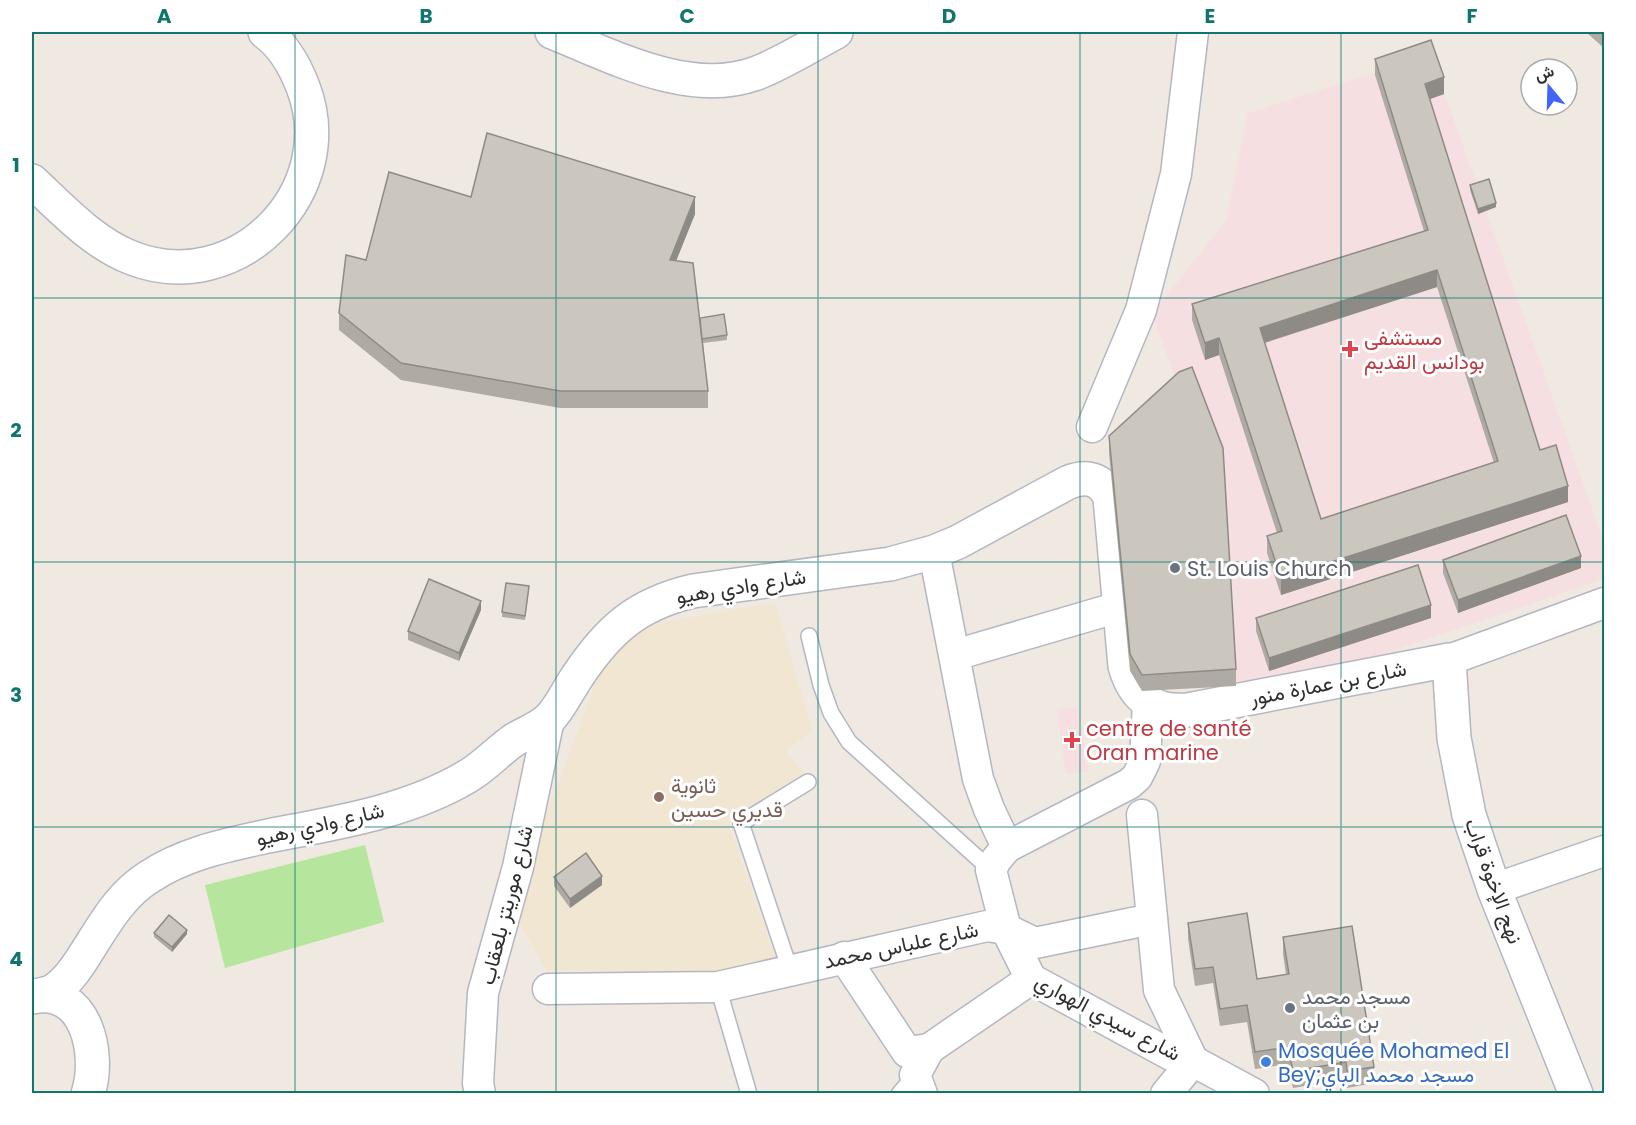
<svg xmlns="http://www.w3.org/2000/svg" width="1636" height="1125" font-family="Poppins,Vazirmatn,sans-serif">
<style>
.education{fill:#f0e6d1}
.medical{fill:#f5dfe0}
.green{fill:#b6e59e}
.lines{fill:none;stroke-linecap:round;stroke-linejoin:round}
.service-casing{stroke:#b4b7c1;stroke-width:18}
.minor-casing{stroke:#b4b7c1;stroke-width:33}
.tertiary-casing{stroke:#b4b7c1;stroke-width:36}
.secondary-casing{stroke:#b4b7c1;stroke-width:36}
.service{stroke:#fff;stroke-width:15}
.minor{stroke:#fff;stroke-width:30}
.tertiary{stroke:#fff;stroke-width:33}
.secondary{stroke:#fff;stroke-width:33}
.wall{fill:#afaba4;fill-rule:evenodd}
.shaded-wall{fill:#8e8b86}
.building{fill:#cbc7bf;stroke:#8e8b86;stroke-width:1.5;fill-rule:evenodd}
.grid{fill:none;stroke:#0f766e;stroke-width:1.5;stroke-opacity:0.55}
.health-dot{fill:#e0444e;stroke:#fff;stroke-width:2}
.worship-dot{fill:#6b7280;stroke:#fff;stroke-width:2}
.education-dot{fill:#8d6e63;stroke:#fff;stroke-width:2}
.shop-dot{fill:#3f7fe0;stroke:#fff;stroke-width:2}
.labels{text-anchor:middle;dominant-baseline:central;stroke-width:6;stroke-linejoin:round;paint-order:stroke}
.health-label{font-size:21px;fill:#be3a42;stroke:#fff;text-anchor:start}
.worship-label{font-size:21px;fill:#5b616d;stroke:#fff;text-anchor:start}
.street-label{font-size:21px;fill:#2e2e2e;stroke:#fff}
.education-label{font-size:21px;fill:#785e54;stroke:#fff;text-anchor:start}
.shop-label{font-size:21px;fill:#366cbe;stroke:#fff;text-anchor:start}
.neatline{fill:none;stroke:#0f766e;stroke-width:2}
.grid-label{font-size:20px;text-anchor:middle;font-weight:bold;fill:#0f766e}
</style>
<rect width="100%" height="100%" fill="#efe9e1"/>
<!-- education -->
<polygon class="education" points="775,603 813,731 786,751 804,773 728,820 776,960 727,973 546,970 516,917 532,852 600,671 644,625"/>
<!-- medical -->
<g class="medical">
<polygon points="1431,55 1604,542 1604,579 1327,673 1236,686 1179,388 1152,314 1226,221 1248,113"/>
<polygon points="1078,707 1088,771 1066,774 1057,709"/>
</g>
<!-- green -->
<polygon class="green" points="365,845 384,922 225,968 205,885"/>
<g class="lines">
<!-- service casing -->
<g class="service-casing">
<g id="service">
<polyline points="809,636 821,685 831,713 849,742 991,870"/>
<polyline points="790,970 741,823 808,782"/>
<polyline points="718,987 749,1094"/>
<polyline points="899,1094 915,1075"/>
</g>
</g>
<!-- minor casing -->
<g class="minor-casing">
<g id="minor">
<polyline points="1092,427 1141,310 1176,174 1193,32"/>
<polyline points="934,552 978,779 989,809 1007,847"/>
<polyline points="955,655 1119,607"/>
<polyline points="1449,660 1604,603"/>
<polyline points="1148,702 1145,761 1137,777 1129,784 1007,847 996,860 991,870 1006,929 1031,979 1171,1055 1193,1061 1254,1094"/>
<polyline points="1142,815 1159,990 1193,1061 1166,1094"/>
<polyline points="1494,889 1604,851"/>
<polyline points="844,957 907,1052 929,1049 1031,979"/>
<polyline points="548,989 718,987 987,926 1006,929 1035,943 1152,919"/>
<polyline points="480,1094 478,1083 483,993 518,867 549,719"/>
<polyline points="922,1094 915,1075 929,1049"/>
</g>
</g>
<!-- tertiary casing -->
<g class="tertiary-casing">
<g id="tertiary">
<path d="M32,181c30,28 61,62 100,77 105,41 211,-67 171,-171 -8,-21 -20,-42 -38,-55"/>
<path d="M32,997c6,-2 15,-3 21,-6 14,-8 25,-25 33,-38 18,-28 34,-58 63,-76 36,-24 78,-32 119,-41 67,-13 140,-24 200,-60 17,-10 30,-25 46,-36 11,-7 26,-12 35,-21 11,-11 19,-29 28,-42 31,-47 60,-73 116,-86l197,-27 44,-12 24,-10 109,-59c19,-8 35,-5 43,15l15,168c9,32 29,47 63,44l261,-50 5,78 15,77 25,74 82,205"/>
<path d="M32,997c54,-12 69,57 56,97"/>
</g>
</g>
<!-- secondary casing -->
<g class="secondary-casing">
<path id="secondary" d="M552,32c60,24 136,65 202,42 26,-9 57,-29 82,-42"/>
</g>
<!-- service -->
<use href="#service" class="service"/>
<!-- minor -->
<use href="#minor" class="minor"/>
<!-- tertiary -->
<use href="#tertiary" class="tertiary"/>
<!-- secondary -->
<use href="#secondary" class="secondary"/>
</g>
<!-- wall -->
<g class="wall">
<polygon points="1586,32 1605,32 1605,49"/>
<path d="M1375,59l69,35 -15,5 111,351 28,52 -287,93 -14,-42v-17l10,-3 -58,-178 -14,5 -13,-40v-16l232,-73 -49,-156zM1437,287l57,176 -173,56 -56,-176z"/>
<polygon points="1470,185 1496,207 1478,214 1470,190"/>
<polygon points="471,197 695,214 676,261 700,318 727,335 727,340 703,343 708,391 708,408 560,408 401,380 339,330 339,313 366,260"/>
<polygon points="1109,436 1236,669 1236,686 1142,691 1130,671 1109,453"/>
<polygon points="1443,560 1581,568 1458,613 1443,573"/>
<polygon points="529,590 525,620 502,617 502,612"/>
<polygon points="481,610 459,661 408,640 408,631"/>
<polygon points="1256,618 1431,618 1269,671 1256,631"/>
<polygon points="554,877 602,885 570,908 554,886"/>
<polygon points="1188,923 1257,979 1286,974 1283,954 1283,937 1374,1067 1374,1083 1347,1088 1346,1079 1293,1088 1288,1064 1255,1069 1247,1022 1220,1026 1213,983 1195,986 1188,939"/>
<polygon points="154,933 187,934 172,952 154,937"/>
</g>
<!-- shaded-wall -->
<g class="shaded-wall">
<polygon points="1444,77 1444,94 1425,101 1425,84"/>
<polygon points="695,197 695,214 670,276 670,260"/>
<polygon points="1496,203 1496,207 1478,214 1478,209"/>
<polygon points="1437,270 1437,287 1260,344 1260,328"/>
<polygon points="1219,338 1219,355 1205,360 1205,343"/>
<polygon points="1568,486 1568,502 1281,595 1281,578"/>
<polygon points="1581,556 1581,568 1458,613 1458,600"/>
<polygon points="481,601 481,610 459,661 459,653"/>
<polygon points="1431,605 1431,618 1269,671 1269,658"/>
<polygon points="602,876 602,885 570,908 570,899"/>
<polygon points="187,930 187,934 172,952 172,947"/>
</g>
<!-- building -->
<g class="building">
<path d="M1431,40l13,37 -19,7 115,366 16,-5 12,41 -287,92 -14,-42 15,-5 -63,-193 -14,5 -13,-39 236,-74 -53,-171zM1437,270l61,191 -177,58 -61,-191z"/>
<polygon points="487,133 695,197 670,260 693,263 708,391 560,391 401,363 339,313 346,255 366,260 389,172 471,197"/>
<polygon points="1489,179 1496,203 1478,209 1470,185"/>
<polygon points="724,314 727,335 702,339 700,318"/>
<polygon points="1192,367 1223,448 1236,669 1142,675 1130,654 1109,436 1179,372"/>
<polygon points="1566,515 1581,556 1458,600 1443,560"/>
<polygon points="1418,565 1431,605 1269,658 1256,618"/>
<polygon points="429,579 481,601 459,653 408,631"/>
<polygon points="506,583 529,586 525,616 502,612"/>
<polygon points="586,853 602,876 570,899 554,877"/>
<polygon points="1247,913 1257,979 1289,974 1283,937 1352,926 1374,1067 1347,1071 1346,1062 1293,1071 1288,1047 1255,1052 1247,1005 1220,1009 1213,967 1195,969 1188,923"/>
<polygon points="169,915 187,930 172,947 154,933"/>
</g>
<!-- grid -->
<path class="grid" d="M295,32v1062M556,32v1062M818,32v1062M1080,32v1062M1341,32v1062M32,298h1572M32,562h1572M32,827h1572"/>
<!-- markers -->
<g class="health-dot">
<path d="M1347 340h6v6h6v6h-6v6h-6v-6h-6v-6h6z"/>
<path d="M1069 731h6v6h6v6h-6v6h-6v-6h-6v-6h6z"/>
</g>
<g class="worship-dot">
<circle cx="1175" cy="568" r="6"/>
<circle cx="1290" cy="1008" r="6"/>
</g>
<circle class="education-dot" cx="659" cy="797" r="6"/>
<circle class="shop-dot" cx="1266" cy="1062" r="6"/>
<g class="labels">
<!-- health labels -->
<g class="health-label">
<text x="1364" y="337">مستشفى<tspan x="1364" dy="24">بودانس القديم</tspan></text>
<text x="1086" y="728">centre de santé<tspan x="1086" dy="24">Oran marine</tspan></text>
</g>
<!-- worship labels -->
<g class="worship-label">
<text x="1187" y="568">St. Louis Church</text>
<text x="1302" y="996">مسجد محمد<tspan x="1302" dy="24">بن عثمان</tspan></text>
</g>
<!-- street labels -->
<g class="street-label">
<text transform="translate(741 586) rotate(-9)">شارع وادي رهيو</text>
<text transform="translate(1328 683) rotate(-11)">شارع بن عمارة منور</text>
<text transform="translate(320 824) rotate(-13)">شارع وادي رهيو</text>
<text transform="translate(1494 881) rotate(70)">نهج الإخوة قراب</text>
<text transform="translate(506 905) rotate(-76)">شارع موريتز بلعقاب</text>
<text transform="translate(901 945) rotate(-12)">شارع علباس محمد</text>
<text transform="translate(1108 1017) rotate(28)">شارع سيدي الهواري</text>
</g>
<!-- education labels -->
<g class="education-label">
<text x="671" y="785">ثانوية<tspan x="671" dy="24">قديري حسين</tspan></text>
</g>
<!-- shop labels -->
<g class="shop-label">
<text x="1278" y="1050">Mosquée Mohamed El<tspan x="1278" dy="24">Bey;مسجد محمد الباي</tspan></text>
</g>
</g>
<!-- border -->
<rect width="1636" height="1125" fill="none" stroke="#ffffff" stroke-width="66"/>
<!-- north arrow -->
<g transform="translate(1549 87) rotate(341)"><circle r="28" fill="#ffffff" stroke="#ababab" stroke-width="1.5"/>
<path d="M0-4.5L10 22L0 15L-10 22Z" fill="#4264fb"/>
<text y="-9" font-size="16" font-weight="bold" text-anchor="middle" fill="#2e2e2e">ش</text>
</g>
<rect x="33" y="33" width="1570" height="1059" class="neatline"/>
<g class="grid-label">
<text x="164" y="23">A</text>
<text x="426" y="23">B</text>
<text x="687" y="23">C</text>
<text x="949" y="23">D</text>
<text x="1210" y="23">E</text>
<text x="1472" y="23">F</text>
<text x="16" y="172">1</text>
<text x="16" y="437">2</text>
<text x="16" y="702">3</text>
<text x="16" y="966">4</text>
</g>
</svg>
